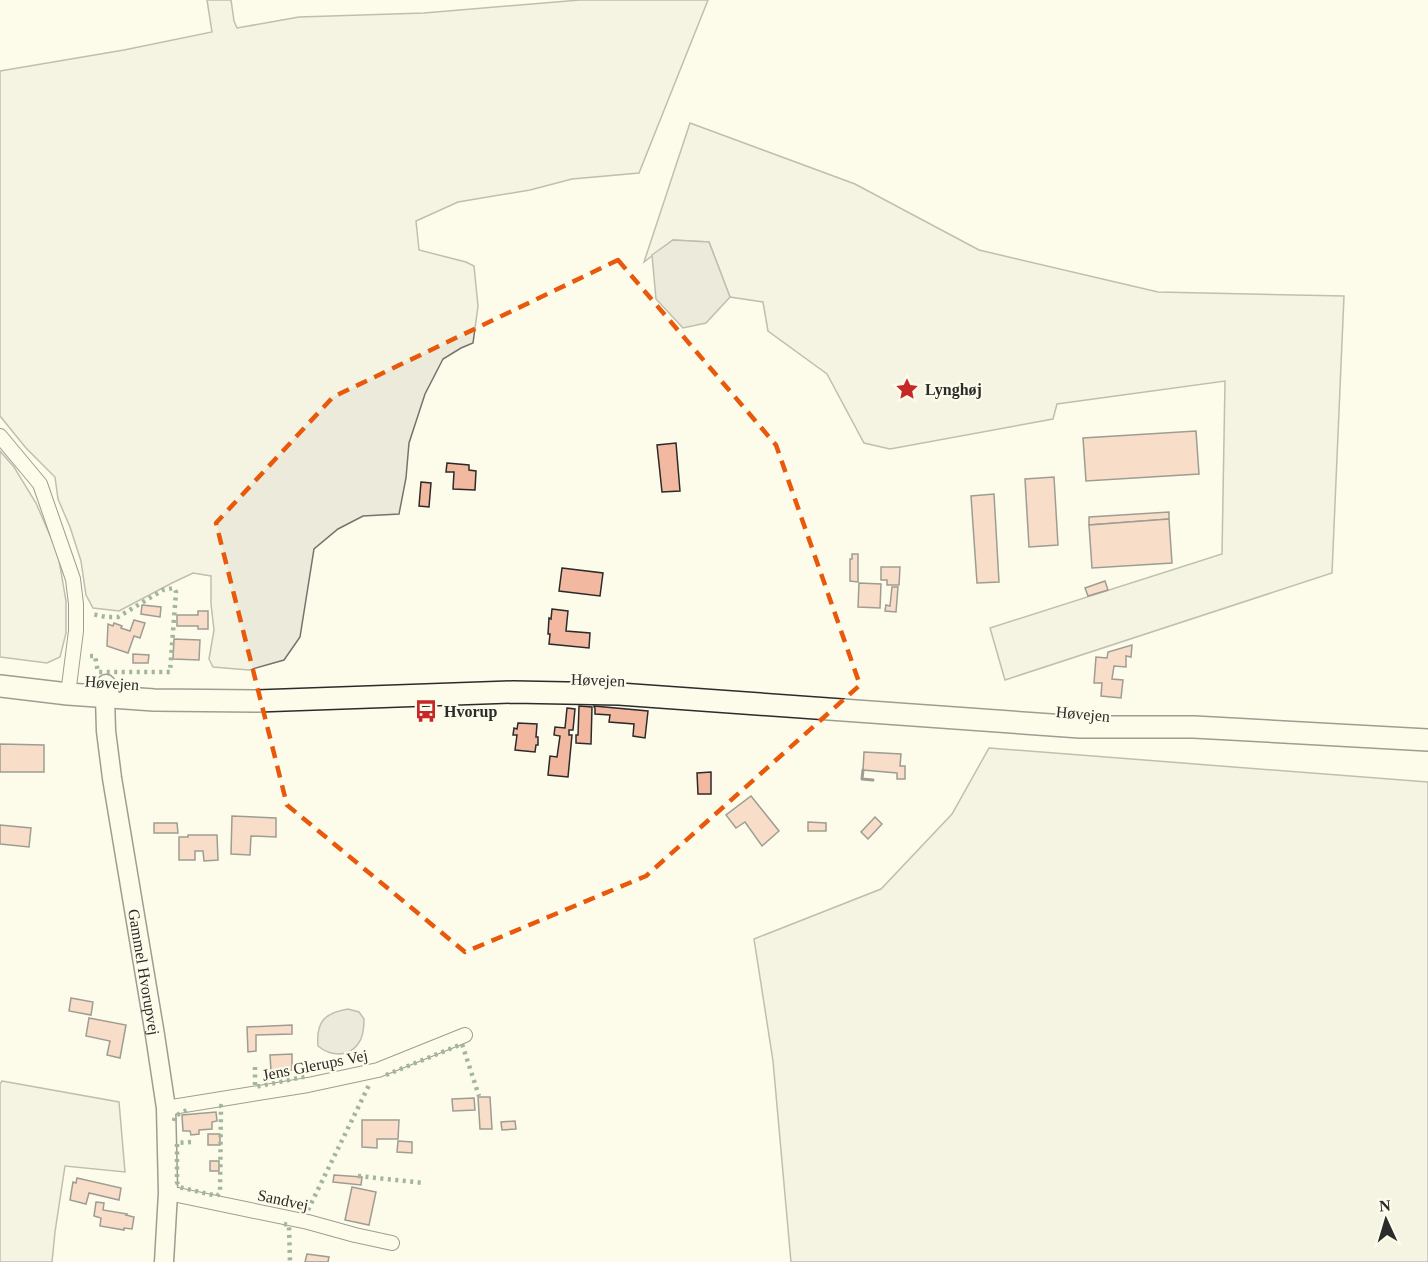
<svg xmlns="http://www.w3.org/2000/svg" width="1428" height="1262" font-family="Georgia,serif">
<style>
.green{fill:#ecebdb;stroke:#74746e;stroke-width:1.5}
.water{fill:#d8d7c9;stroke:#74746e;stroke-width:1.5}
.building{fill:#f2b8a0;stroke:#2b2b2b;stroke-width:1.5}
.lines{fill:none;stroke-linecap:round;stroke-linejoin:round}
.street-casing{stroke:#2b2b2b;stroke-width:16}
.secondary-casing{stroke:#2b2b2b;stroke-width:21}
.primary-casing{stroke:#2b2b2b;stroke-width:24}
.street{stroke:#fdfbea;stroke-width:14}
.secondary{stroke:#fdfbea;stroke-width:18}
.primary{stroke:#fdfbea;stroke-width:21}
.hedge{stroke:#34623c;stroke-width:4.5;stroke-dasharray:3 4.5;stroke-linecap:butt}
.wall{stroke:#2b2b2b;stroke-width:3}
.marked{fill:none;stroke:#e8590c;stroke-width:4.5;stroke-dasharray:12 8;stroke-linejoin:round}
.labels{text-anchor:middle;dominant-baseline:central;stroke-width:4.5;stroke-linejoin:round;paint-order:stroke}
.poi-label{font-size:16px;font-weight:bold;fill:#2b2b2b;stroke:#fdfbea;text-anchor:start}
.street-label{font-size:16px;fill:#2b2b2b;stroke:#fdfbea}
</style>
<rect width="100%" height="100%" fill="#fdfbea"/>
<!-- green -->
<g class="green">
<polygon points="207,0 231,0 234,21 237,28 299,17 424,13 580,0 708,0 639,173 572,179 530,190 458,202 416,221 419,250 466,262 474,266 478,306 473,343 461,348 443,359 425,394 409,443 406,478 399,514 363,516 338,529 314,549 300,637 284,660 249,670 213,667 209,659 214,630 211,604 211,576 193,573 172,583 119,611 93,608 86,595 81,561 70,527 58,499 55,477 26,448 0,416 0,71 124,50 212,32"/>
<polygon points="690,123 855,184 979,250 1158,292 1344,296 1332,573 1005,680 990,628 1222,554 1225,381 1057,404 1053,419 890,449 864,443 827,374 768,331 763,302 730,297 709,242 673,240 644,262"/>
<polygon points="0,451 14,467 36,503 58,554 66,601 66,633 60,657 47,663 0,657"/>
<polygon points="989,748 1428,782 1428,1262 791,1262 773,1061 754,939 881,889 952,814"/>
<polygon points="2,1081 119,1102 125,1172 65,1166 55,1232 52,1262 0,1262 0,1084"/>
</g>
<!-- water -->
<g class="water">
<polygon points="673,240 709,242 730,297 706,323 683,328 656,299 652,255"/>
<path d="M348,1009l11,3 5,7c0,8 -1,19 -6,25 -10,14 -28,12 -40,2 -2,-24 6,-33 30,-37z"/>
</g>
<!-- building -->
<g class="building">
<polygon points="1196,431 1199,474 1086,481 1083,438"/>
<polygon points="676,443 680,491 662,492 657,445"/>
<polygon points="447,463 469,465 469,470 476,471 475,490 453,489 454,472 446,472"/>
<polygon points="1054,477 1058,545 1029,547 1025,479"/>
<polygon points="421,482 431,483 429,507 419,506"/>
<polygon points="994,494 999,582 977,583 971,496"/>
<polygon points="1169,512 1169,519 1089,525 1089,517"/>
<polygon points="1169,519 1172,563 1092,568 1089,525"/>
<polygon points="852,554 858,554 858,582 850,581 850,559 852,559"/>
<polygon points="881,567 900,567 899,585 887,585 887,580 881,580"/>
<polygon points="562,568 603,573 600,596 559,591"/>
<polygon points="1105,581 1108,590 1088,596 1085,588"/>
<polygon points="859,583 881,584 880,608 858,607"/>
<polygon points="892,587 898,587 896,612 885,611 886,605 890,606"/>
<polygon points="142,605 161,607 160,617 141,614"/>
<polygon points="552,609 568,611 566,631 590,633 589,648 549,644 550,634 548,634 549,618 551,619"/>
<polygon points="198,611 208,611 208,629 198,629 198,626 177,626 177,615 198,615"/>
<polygon points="134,620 145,623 140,638 134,636 128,653 107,646 108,624 113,626 114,623 122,626 121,628 130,631"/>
<polygon points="174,639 200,640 199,660 173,659"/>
<polygon points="1132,645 1131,657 1126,656 1126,667 1114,666 1112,679 1123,680 1121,698 1101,696 1102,683 1094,683 1096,657 1107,658 1108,652"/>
<polygon points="133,654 149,655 148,663 133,663"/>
<polygon points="579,706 592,707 591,744 576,743 576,735 578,735"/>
<polygon points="594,706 648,711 645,738 633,736 634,724 609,722 610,715 595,714 595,708 594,707"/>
<polygon points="567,708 575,709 573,730 569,730 569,735 572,735 568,777 548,775 550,756 557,757 560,736 554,735 555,727 565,728"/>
<polygon points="518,723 537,724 536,737 538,737 538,745 536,745 535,752 515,750 517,735 513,735 514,728 517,729"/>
<polygon points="0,744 44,745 44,772 0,772"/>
<polygon points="864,752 901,754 900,766 905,766 905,779 897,779 897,773 863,770"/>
<polygon points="711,772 711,794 698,794 697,773"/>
<polygon points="751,796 779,831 762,846 745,822 736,828 726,815"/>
<polygon points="232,816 276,818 276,837 251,836 250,855 231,854"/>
<polygon points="875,817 882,824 868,839 861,832"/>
<polygon points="808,822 826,823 826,831 808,831"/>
<polygon points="154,823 177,823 178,833 154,833"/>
<polygon points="0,825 31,828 29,847 0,844"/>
<polygon points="188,835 217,835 218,860 204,861 203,851 195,851 195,860 179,860 179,837 188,837"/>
<polygon points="71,998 93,1002 91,1015 69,1011"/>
<polygon points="89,1018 126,1025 120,1058 107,1055 110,1041 86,1036"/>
<polygon points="292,1025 292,1034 256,1035 256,1051 248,1052 247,1027"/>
<polygon points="292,1054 292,1070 271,1071 270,1055"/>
<polygon points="478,1097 490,1097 492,1129 480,1129"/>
<polygon points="474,1098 475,1110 453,1111 452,1099"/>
<polygon points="216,1112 217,1121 212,1122 212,1129 199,1130 199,1134 191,1135 190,1131 183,1131 182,1115"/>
<polygon points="362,1120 399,1120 398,1139 377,1139 377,1148 362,1147"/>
<polygon points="515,1121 516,1129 502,1130 501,1122"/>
<rect x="208" y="1134" width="12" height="11"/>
<polygon points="398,1141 412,1142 412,1153 397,1152"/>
<rect x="210" y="1161" width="9" height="10"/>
<polygon points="334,1175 362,1177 361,1185 333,1182"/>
<polygon points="77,1178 121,1188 119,1200 89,1193 86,1204 70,1200 73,1182 76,1183"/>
<polygon points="352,1187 376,1192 369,1225 345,1220"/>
<polygon points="96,1202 104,1203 103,1210 127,1214 126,1215 134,1217 132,1229 124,1228 124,1230 100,1226 101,1218 94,1216"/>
<polygon points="307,1254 329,1257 328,1262 305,1262"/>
</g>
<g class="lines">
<!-- street casing -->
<g class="street-casing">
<g id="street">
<polyline points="0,436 40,484 73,579 76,604 76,631 68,694"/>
<polyline points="166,1108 308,1085 378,1070 465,1035"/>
<polyline points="168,1193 308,1222 355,1235 392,1243"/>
</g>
</g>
<!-- secondary casing -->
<g class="secondary-casing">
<g id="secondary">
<path id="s1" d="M106,684l-1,13 1,34 6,47 43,257 11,73 2,85 -4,69"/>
</g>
</g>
<!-- primary casing -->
<g class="primary-casing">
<polyline id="primary" points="0,686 68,694 154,700 257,701 513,692 619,694 1080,727 1194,727 1428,740"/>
</g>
<!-- street -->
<use href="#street" class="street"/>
<!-- secondary -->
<use href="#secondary" class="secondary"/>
<!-- primary -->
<use href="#primary" class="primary"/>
<!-- hedge -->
<g class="hedge">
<polyline points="90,656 95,656 98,672 170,672 176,592 174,588 163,590 118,617 106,617 92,614"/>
<polyline points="255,1067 255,1087 308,1076"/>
<polyline points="386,1075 462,1044 479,1096"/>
<polyline points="174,1121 175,1116 187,1110"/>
<polyline points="191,1142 177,1143 177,1182 179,1187 183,1188 217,1196 220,1193 221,1106 216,1106"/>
<polyline points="358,1176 424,1183"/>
<polyline points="308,1210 370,1083"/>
<polyline points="284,1224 289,1225 290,1262"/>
</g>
<!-- wall -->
<polyline class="wall" points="863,770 862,779 873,780"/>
</g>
<!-- marked area -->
<path d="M0 0H1428V1262H0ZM618,260l158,185 84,240 -214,191 -181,76 -178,-147 -71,-282 117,-126z" fill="#fdfbea" fill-opacity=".55" fill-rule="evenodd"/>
<path class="marked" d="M618,260l158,185 84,240 -214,191 -181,76 -178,-147 -71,-282 117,-126z"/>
<!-- icons -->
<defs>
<g id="sight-bare" transform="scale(1.8)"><path d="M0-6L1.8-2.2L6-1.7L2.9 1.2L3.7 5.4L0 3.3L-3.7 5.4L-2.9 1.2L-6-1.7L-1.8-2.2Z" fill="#c62828" stroke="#fdfbea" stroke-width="2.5" paint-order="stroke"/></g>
<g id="bus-bare" transform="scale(1.8)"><path d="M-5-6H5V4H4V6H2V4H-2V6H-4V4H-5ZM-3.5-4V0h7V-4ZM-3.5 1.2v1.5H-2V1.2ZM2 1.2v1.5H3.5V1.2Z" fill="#c62828" stroke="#fdfbea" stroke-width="2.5" paint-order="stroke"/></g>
</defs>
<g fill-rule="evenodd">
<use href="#sight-bare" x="907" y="389"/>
<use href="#bus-bare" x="426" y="711"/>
</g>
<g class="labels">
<!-- poi labels -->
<g class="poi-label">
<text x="925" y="389">Lynghøj</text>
<text x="444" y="711">Hvorup</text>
</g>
<!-- street labels -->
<g class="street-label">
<text transform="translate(598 680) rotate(2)">Høvejen</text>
<text transform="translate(112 683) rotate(4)">Høvejen</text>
<text transform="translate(1083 714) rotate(5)">Høvejen</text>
<text stroke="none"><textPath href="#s1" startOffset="291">Gammel Hvorupvej</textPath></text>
<text transform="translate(315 1065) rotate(-11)">Jens Glerups Vej</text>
<text transform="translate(283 1200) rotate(12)">Sandvej</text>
</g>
</g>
<!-- north arrow -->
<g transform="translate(1386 1220) rotate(356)" stroke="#fdfbea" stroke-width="4.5" paint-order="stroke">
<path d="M0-4.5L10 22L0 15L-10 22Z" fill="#2b2b2b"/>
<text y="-9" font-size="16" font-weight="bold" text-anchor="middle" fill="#2b2b2b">N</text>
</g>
</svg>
